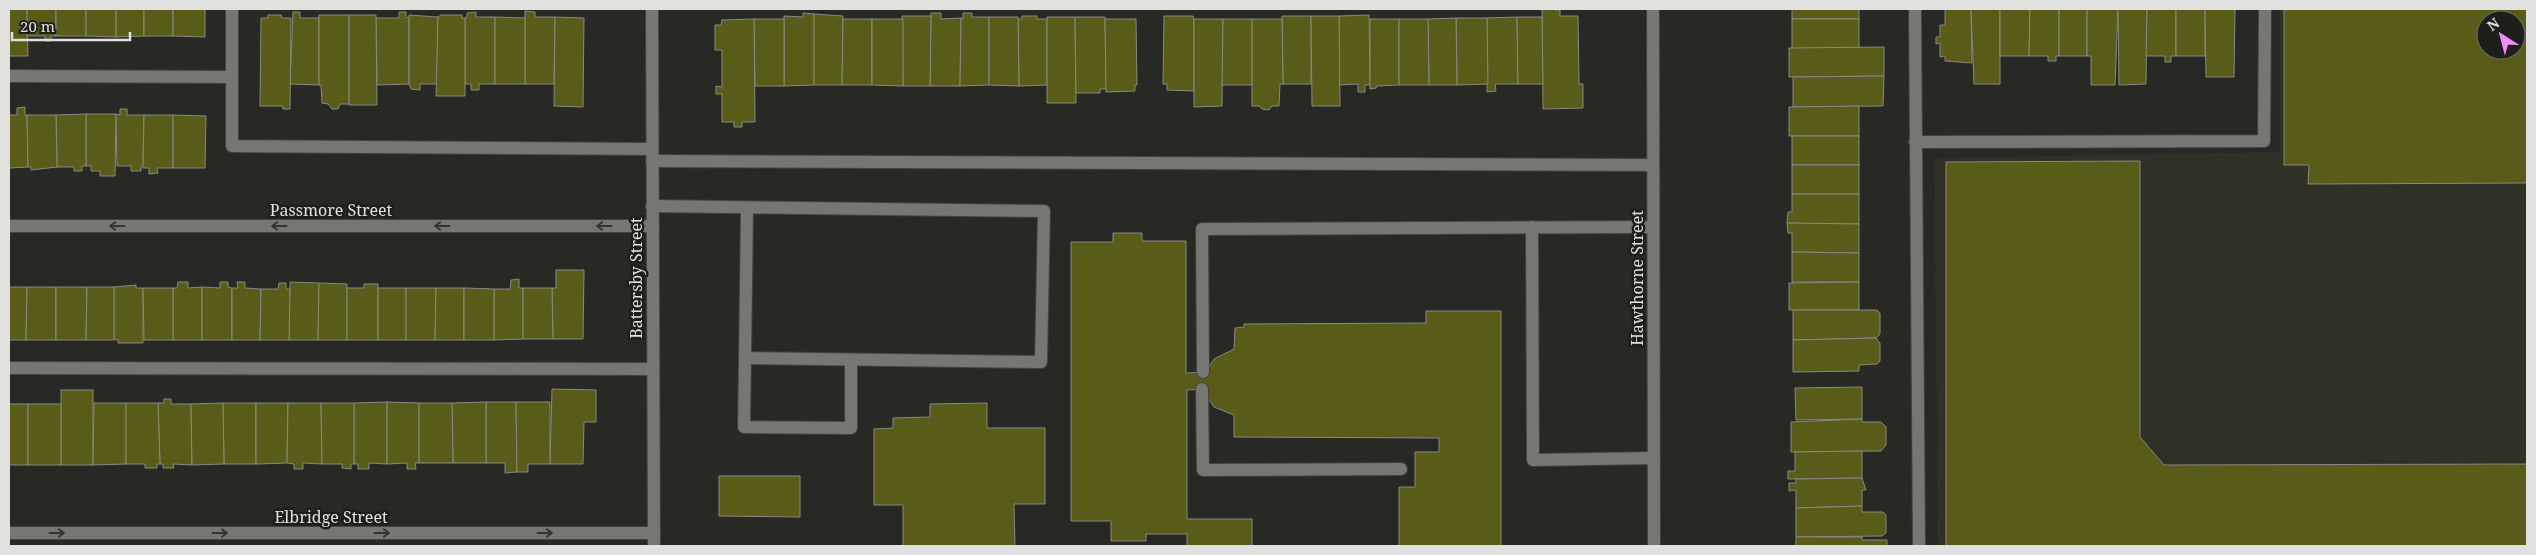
<svg xmlns="http://www.w3.org/2000/svg" width="2536" height="555" font-family="'Noto Serif',serif">
<style>
.built{fill:#2f3026;fill-rule:evenodd}
.building{fill:#585c18;stroke:#888984;fill-rule:evenodd}
.lines{fill:none;stroke-linecap:round;stroke-linejoin:round}
.minor-casing{stroke:#434340;stroke-width:14}
.minor{stroke:#767773;stroke-width:12}
.oneway{stroke:#343531}
.labels{text-anchor:middle;dominant-baseline:central;stroke-width:5;stroke-linejoin:round;paint-order:stroke}
.street-label{font-size:16px;fill:#e1e1df;stroke:#1e1f1b}
</style>
<rect width="100%" height="100%" fill="#282824"/>
<!-- built -->
<path class="built" d="M2280,9h247v537h-589l-4,-388 346,-6zM2486,20h30v30h-30z"/>
<!-- building -->
<g class="building">
<polygon points="9,9 27,9 28,56 9,56"/>
<polygon points="27,9 56,9 56,36 51,36 51,41 45,41 45,36 27,36"/>
<rect x="56" y="9" width="30" height="27"/>
<polygon points="86,9 116,9 116,37 86,36"/>
<polygon points="116,9 144,9 144,36 116,37"/>
<rect x="144" y="9" width="29" height="27"/>
<polygon points="173,9 205,9 205,37 173,36"/>
<polygon points="1542,9 1560,10 1560,16 1578,16 1579,84 1583,84 1583,108 1543,109"/>
<rect x="1792" y="9" width="67" height="10"/>
<polygon points="1945,9 1971,9 1972,63 1945,61 1945,56 1940,57 1940,43 1936,44 1936,37 1940,37 1940,25 1945,25"/>
<polygon points="1971,9 2000,9 2000,84 1974,84"/>
<polygon points="2000,9 2030,9 2029,56 2000,56"/>
<polygon points="2030,9 2059,9 2059,56 2056,56 2056,61 2048,61 2048,56 2029,56"/>
<rect x="2059" y="9" width="28" height="47"/>
<polygon points="2087,9 2118,9 2115,85 2091,85 2091,56 2087,56"/>
<polygon points="2118,9 2147,9 2146,84 2119,85"/>
<polygon points="2147,9 2176,9 2176,56 2171,56 2171,62 2165,62 2165,56 2146,56"/>
<rect x="2176" y="9" width="29" height="47"/>
<polygon points="2205,9 2235,9 2234,77 2206,77"/>
<path d="M2284,9h243v174l-219,1 1,-19h-25zM2486,20h30v30h-30z"/>
<polygon points="525,11 535,12 535,17 555,17 554,84 525,84"/>
<polygon points="293,12 300,12 300,18 319,18 319,85 290,84"/>
<polygon points="399,12 406,12 406,17 409,18 409,84 377,85 376,18 399,18"/>
<polygon points="476,12 476,17 495,17 495,84 479,84 479,90 471,90 471,84 465,84 465,18 467,17 467,13"/>
<polygon points="803,13 814,14 814,85 784,86 784,16 803,17"/>
<polygon points="931,13 941,13 941,19 961,18 960,86 930,86"/>
<polygon points="963,13 972,13 972,17 989,17 989,85 960,86 961,18 963,19"/>
<polygon points="814,14 843,16 842,85 814,85"/>
<polygon points="268,15 281,15 282,18 291,18 290,109 283,109 283,106 260,106 261,18 268,18"/>
<polygon points="319,15 349,15 349,104 340,104 338,109 332,109 328,104 322,103 321,85 319,85"/>
<polygon points="349,15 376,15 377,105 349,105"/>
<polygon points="409,15 438,17 437,84 420,84 420,90 411,89 409,84"/>
<polygon points="441,15 462,15 462,18 465,18 465,96 436,96 438,17"/>
<polygon points="1369,15 1370,85 1365,85 1365,92 1358,92 1358,84 1339,85 1339,16"/>
<polygon points="902,16 931,16 930,86 903,86"/>
<polygon points="1022,16 1037,16 1037,19 1047,19 1047,85 1019,86 1018,19 1022,19"/>
<polygon points="1164,16 1193,16 1194,19 1194,91 1167,90 1167,84 1163,84"/>
<polygon points="1282,16 1311,16 1311,84 1283,84"/>
<polygon points="1311,16 1339,16 1340,106 1312,106"/>
<polygon points="495,17 525,18 525,84 495,84"/>
<polygon points="555,17 584,18 583,107 554,106"/>
<polygon points="989,17 1018,17 1019,86 989,85"/>
<polygon points="1047,17 1075,17 1076,103 1047,103"/>
<polygon points="1075,17 1105,17 1106,89 1100,89 1100,93 1076,93"/>
<polygon points="1517,17 1518,84 1495,84 1496,91 1487,92 1487,18"/>
<polygon points="1517,17 1542,17 1543,84 1518,84"/>
<polygon points="1456,18 1487,18 1488,84 1457,85"/>
<polygon points="1456,18 1457,85 1429,85 1428,19"/>
<polygon points="754,19 784,19 784,86 755,86"/>
<polygon points="754,19 755,122 742,122 742,127 734,127 734,122 722,122 722,94 716,94 716,86 722,87 722,50 715,50 715,25 721,25 722,20"/>
<polygon points="843,19 872,19 872,85 842,85"/>
<polygon points="872,19 903,19 903,86 872,85"/>
<polygon points="1105,19 1136,19 1137,85 1135,85 1135,91 1106,92"/>
<polygon points="1194,19 1223,19 1222,106 1194,107"/>
<polygon points="1223,19 1252,19 1252,85 1222,85"/>
<polygon points="1252,19 1282,19 1283,84 1280,84 1279,106 1272,106 1269,110 1262,109 1259,106 1252,106"/>
<polygon points="1370,19 1399,19 1399,85 1377,86 1376,88 1370,89"/>
<polygon points="1399,19 1428,19 1429,85 1399,85"/>
<polygon points="1792,19 1859,19 1859,48 1792,49"/>
<polygon points="1884,47 1884,76 1789,77 1789,48"/>
<polygon points="1884,76 1883,106 1793,107 1793,77"/>
<polygon points="1859,106 1859,136 1789,136 1789,107"/>
<polygon points="25,107 25,115 27,115 28,167 9,168 9,115 17,115 17,108"/>
<polygon points="120,109 127,109 127,115 144,115 143,166 141,166 141,171 131,171 131,166 117,166 116,114 120,115"/>
<polygon points="86,114 116,114 115,176 100,176 100,171 91,171 91,166 86,166"/>
<polygon points="86,114 86,166 82,166 82,171 74,171 74,167 57,167 56,115"/>
<polygon points="27,115 56,115 57,167 31,170 31,167 28,167"/>
<polygon points="144,115 173,115 173,168 157,168 158,173 149,174 149,168 143,168"/>
<polygon points="173,115 206,116 205,168 173,168"/>
<rect x="1792" y="136" width="67" height="29"/>
<polygon points="2140,161 2140,437 2164,465 2527,464 2527,546 1946,546 1946,162"/>
<rect x="1792" y="165" width="67" height="29"/>
<polygon points="1792,194 1859,194 1859,224 1787,223 1788,212 1792,212"/>
<polygon points="1787,223 1859,224 1859,253 1792,252 1792,233 1788,233"/>
<polygon points="1113,233 1142,233 1142,241 1186,241 1186,373 1206,372 1214,359 1234,349 1235,328 1244,327 1244,324 1426,323 1426,311 1501,311 1501,546 1399,546 1399,487 1415,487 1415,452 1439,452 1439,438 1234,437 1234,415 1214,407 1202,389 1187,390 1187,519 1252,519 1252,546 1187,546 1187,534 1146,534 1146,541 1111,541 1111,521 1071,521 1071,242 1113,242"/>
<polygon points="1792,252 1859,253 1859,282 1792,282"/>
<polygon points="556,270 584,270 583,339 553,339 552,288 556,288"/>
<polygon points="519,279 519,288 523,288 523,339 494,340 494,289 510,289 511,280"/>
<polygon points="178,282 188,282 188,288 202,287 202,340 173,340 173,288 177,288"/>
<polygon points="220,282 228,282 228,287 232,288 232,340 202,340 202,287 220,288"/>
<polygon points="237,282 245,282 245,288 261,289 260,340 232,340 232,288 238,288"/>
<polygon points="290,282 319,283 318,340 289,340"/>
<polygon points="1859,282 1859,310 1789,310 1789,283"/>
<polygon points="279,283 286,283 286,289 290,289 289,340 260,340 261,289 278,289"/>
<polygon points="319,283 347,284 347,340 318,340"/>
<polygon points="364,284 378,284 378,340 347,340 347,288 364,288"/>
<polygon points="136,285 136,288 143,288 143,343 118,343 118,339 114,340 114,287"/>
<polygon points="9,287 27,287 26,340 9,340"/>
<polygon points="27,287 56,287 56,340 26,340"/>
<polygon points="56,287 87,287 86,340 56,340"/>
<polygon points="87,287 114,287 114,340 86,340"/>
<polygon points="143,288 173,288 173,340 144,340"/>
<rect x="378" y="288" width="28" height="52"/>
<polygon points="406,288 436,288 435,340 406,340"/>
<polygon points="436,288 464,288 464,340 435,340"/>
<polygon points="464,288 494,289 494,340 464,340"/>
<polygon points="523,288 552,288 553,339 523,339"/>
<polygon points="1793,310 1877,310 1880,313 1880,334 1876,338 1793,340"/>
<polygon points="1876,338 1880,343 1880,361 1877,364 1859,365 1859,371 1793,372 1793,340"/>
<polygon points="1862,387 1862,419 1796,420 1795,388"/>
<polygon points="552,389 596,390 596,422 584,422 583,464 550,464"/>
<rect x="61" y="390" width="32" height="75"/>
<polygon points="164,399 171,399 171,404 191,404 192,465 173,464 174,468 163,468 163,464 160,464 158,403 164,403"/>
<polygon points="387,402 387,464 369,463 369,469 358,469 358,464 354,464 354,403"/>
<polygon points="387,402 419,403 419,463 415,463 416,469 407,469 407,463 387,464"/>
<polygon points="486,402 516,402 517,472 505,473 505,463 486,463"/>
<polygon points="486,402 486,463 453,463 452,403"/>
<polygon points="516,402 550,402 550,464 528,464 528,472 517,472"/>
<polygon points="94,403 126,403 126,464 93,465"/>
<polygon points="126,403 158,403 160,464 157,464 157,468 145,468 145,464 126,464"/>
<polygon points="223,403 256,403 256,464 224,464"/>
<polygon points="223,403 224,464 192,465 191,404"/>
<polygon points="256,403 288,403 287,463 256,464"/>
<polygon points="288,403 321,403 322,464 303,463 303,469 294,469 294,464 287,463"/>
<polygon points="321,403 354,403 354,464 351,464 351,469 342,468 342,464 322,464"/>
<polygon points="419,403 452,403 453,463 419,463"/>
<polygon points="987,403 987,428 1045,428 1045,504 1014,504 1015,546 903,546 903,505 874,505 874,429 893,428 893,418 930,417 930,404"/>
<rect x="9" y="404" width="19" height="61"/>
<rect x="28" y="404" width="33" height="61"/>
<polygon points="1862,419 1862,422 1881,422 1886,427 1886,445 1881,451 1791,452 1791,422"/>
<polygon points="1862,451 1862,478 1788,479 1788,471 1795,471 1795,452"/>
<polygon points="719,476 800,476 800,517 719,516"/>
<polygon points="1862,478 1866,490 1862,490 1862,506 1796,508 1796,490 1789,491 1789,483 1796,483 1796,479"/>
<polygon points="1862,506 1862,512 1883,512 1886,515 1886,533 1882,536 1796,537 1796,508"/>
<polygon points="1796,537 1862,537 1862,540 1887,540 1887,546 1796,546"/>
</g>
<g class="lines">
<!-- minor casing -->
<g class="minor-casing">
<g id="minor">
<polyline points="232,9 232,146 652,149"/>
<polyline points="652,9 654,546"/>
<polyline points="1653,9 1654,546"/>
<polyline points="1915,9 1919,546"/>
<polyline points="9,76 232,77"/>
<polyline points="1915,142 2264,141 2265,9"/>
<polyline points="652,161 1653,165"/>
<polyline points="652,206 1044,211 1041,362 745,358 747,208"/>
<polyline points="9,226 653,226"/>
<polyline points="1532,227 1533,460 1654,458"/>
<polyline points="745,358 744,427 851,428 851,360"/>
<polyline points="9,368 652,369"/>
<polyline points="1203,372 1202,229 1653,227"/>
<polyline points="1202,389 1203,470 1401,469"/>
<polyline points="9,533 654,533"/>
</g>
</g>
<!-- minor -->
<use href="#minor" class="minor"/>
</g>
<!-- one-way arrows -->
<defs><path id="oneway-shaft" d="M-6 0H5M1.5-3L5.5 0L1.5 3" fill="none" stroke-width="1.6" stroke-linecap="round" stroke-linejoin="round" transform="scale(1.25)"/></defs>
<g class="oneway">
<use href="#oneway-shaft" transform="translate(117 226) rotate(180)"/>
<use href="#oneway-shaft" transform="translate(279 226) rotate(180)"/>
<use href="#oneway-shaft" transform="translate(442 226) rotate(180)"/>
<use href="#oneway-shaft" transform="translate(604 226) rotate(-180)"/>
<use href="#oneway-shaft" transform="translate(57 533)"/>
<use href="#oneway-shaft" transform="translate(220 533)"/>
<use href="#oneway-shaft" transform="translate(382 533)"/>
<use href="#oneway-shaft" transform="translate(545 533)"/>
</g>
<g class="labels">
<!-- street labels -->
<g class="street-label">
<text x="331" y="210">Passmore Street</text>
<text transform="translate(636 278) rotate(-90)">Battersby Street</text>
<text transform="translate(1637 278) rotate(-90)">Hawthorne Street</text>
<text x="331" y="517">Elbridge Street</text>
</g>
</g>
<!-- border -->
<rect width="2536" height="555" fill="none" stroke="#e1e1df" stroke-width="20"/>
<!-- north arrow -->
<g transform="translate(2501 35) rotate(324)"><circle r="24" fill="#1e1f1b" stroke="#6c6d69"/>
<path d="M0-4L9 19L0 12L-9 19Z" fill="#ed8cfa"/>
<text y="-8" font-size="14" font-weight="bold" text-anchor="middle" fill="#e1e1df">N</text>
</g>
<!-- scale -->
<path d="M12 32v8h118v-8" fill="none" stroke="#e1e1df" stroke-width="2.5"/>
<text x="20" y="32" font-size="15" fill="#e1e1df" stroke="#1e1f1b" stroke-width="4" paint-order="stroke">20 m</text>
</svg>
